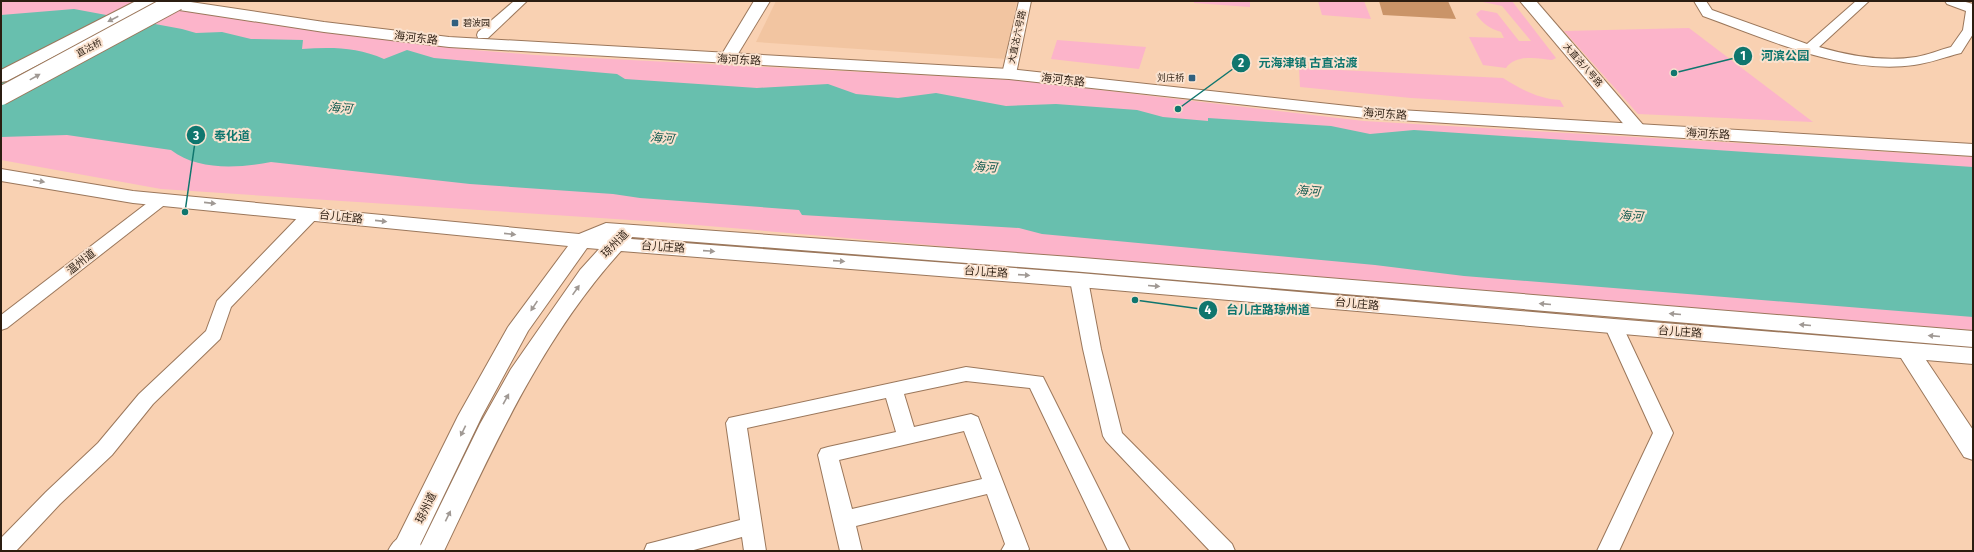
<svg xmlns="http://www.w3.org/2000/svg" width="1974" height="552" font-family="'Fira Sans','Noto Sans SC',sans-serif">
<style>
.built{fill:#f2c5a1}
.green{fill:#fcb4ca}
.water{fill:#68bfae}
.building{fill:#ca9468}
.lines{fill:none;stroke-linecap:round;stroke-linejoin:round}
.minor-casing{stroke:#9b775b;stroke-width:2}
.tertiary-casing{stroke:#9b775b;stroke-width:2}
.secondary-casing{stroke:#9b775b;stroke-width:2}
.primary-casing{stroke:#9b775b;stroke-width:2}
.minor{fill:#fff;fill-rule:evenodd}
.tertiary{fill:#fff;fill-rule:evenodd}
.secondary{fill:#fff;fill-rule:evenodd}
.primary{fill:#fff;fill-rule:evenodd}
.primary-bridge-casing{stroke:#9b775b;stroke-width:20;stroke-linecap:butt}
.primary-bridge{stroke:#fff;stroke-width:18}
.oneway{fill:#a09994}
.poi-dot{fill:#31607f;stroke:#fae2cf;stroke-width:1.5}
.labels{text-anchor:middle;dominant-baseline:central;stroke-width:4;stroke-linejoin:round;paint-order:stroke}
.far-poi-label{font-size:9px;fill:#2b1d11;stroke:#fae2cf;text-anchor:start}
.far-street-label{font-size:9px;fill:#2b1d11;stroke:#fae2cf}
.street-label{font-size:11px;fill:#2b1d11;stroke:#fae2cf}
.water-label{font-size:12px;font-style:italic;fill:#145c51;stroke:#fae2cf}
.leader{fill:none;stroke:#0f766e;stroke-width:1.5}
.callout-dot{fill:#0f766e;stroke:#fae2cf;stroke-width:1.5}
.mark-label{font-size:12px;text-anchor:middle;font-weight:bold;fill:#fff}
.callout-label{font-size:12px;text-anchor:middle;font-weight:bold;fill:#0f766e;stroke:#fae2cf;stroke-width:4;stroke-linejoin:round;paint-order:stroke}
</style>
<rect width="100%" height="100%" fill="#f9d1b2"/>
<!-- built -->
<polygon class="built" points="776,1 1017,1 1006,59 756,42"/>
<!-- green -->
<g class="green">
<polygon points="1,1 124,1 339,34 462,49 535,55 1015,80 1364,121 1973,157 1973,330 1708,312 661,222 161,189 1,160"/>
<polygon points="1194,1 1250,1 1250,7 1194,3"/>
<polygon points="1318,1 1364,1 1371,19 1322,15"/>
<path d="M1478,1h34l44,57 -4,2c-14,-2 -36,-6 -46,8l-23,-3 -14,-28 35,1 -3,-6c-12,-4 -18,-8 -25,-18l5,-4 16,3 22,28h12l-29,-35z"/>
<polygon points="1689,28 1813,122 1638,114 1564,31"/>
<polygon points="1057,40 1146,47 1139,69 1051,59"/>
<path d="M1299,68l204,10c17,11 36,21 57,22l4,7 -153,-9 -111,-11z"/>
</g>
<!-- water -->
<path class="water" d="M74,9l108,20 14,4 26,-1 29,7 52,1 -1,9c29,-2 55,-2 82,10l23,-9 27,8 183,16 8,5 132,9 71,-4 28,10 42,4 38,-5 70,13 50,-2 81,6 26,7 45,4v-3l123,8 39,8 44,-4 559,37v150l-509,-41 -89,-11 -333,-31 -23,-6 -217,-13 -3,-5 -159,-12 -27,-4 -143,-10 -199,-22c-32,6 -73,9 -100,-12l-104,-15 -66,2v-122z"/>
<!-- building -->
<polygon class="building" points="1379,1 1448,1 1456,19 1383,15"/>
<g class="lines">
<!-- minor casing -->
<g class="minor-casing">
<g id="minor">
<polygon points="514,1 527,1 488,38 478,38 477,35 478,32"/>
<polygon points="1019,1 1031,1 1016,74 1014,77 1004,77 1002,74"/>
<path d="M1694,1h12l6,9 95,34 49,-43h13l-50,46c31,9 64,15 97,10 12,-2 23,-7 35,-10l12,-17 3,-19 -19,-7 -2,-3h17l11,3v30l-12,19c-16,4 -31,10 -47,12 -70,10 -147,-26 -211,-49z"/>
<polygon points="161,195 167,197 169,200 167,203 7,328 1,330 1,315 155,197"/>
<polygon points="311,209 317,210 319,214 317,218 231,307 220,339 153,404 112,455 60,504 16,551 1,551 1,538 46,492 98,443 139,394 206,331 217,301 305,210"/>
<polygon points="1079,274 1085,276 1088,280 1101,349 1122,433 1232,544 1235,551 1210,551 1106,441 1103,436 1083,349 1070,280 1073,276"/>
<polygon points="1614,321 1620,323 1623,327 1673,433 1619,551 1597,551 1653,433 1605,327 1608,323"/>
<path d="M966,367l77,10 87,174h-22l-78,-163 -64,-7 -62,13 10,33 57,-13 7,3 51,132 -1,2h-27l4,-7 -18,-50 -131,32 6,25h-22l-22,-96 3,-6 7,-2 68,-15 -10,-34 -139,30 19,123h-22l-2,-14 -52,14h-46l3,-7 8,-2 85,-22 -14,-97 3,-5zM964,431l18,48 -130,30 -13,-49z"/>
</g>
</g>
<!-- tertiary casing -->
<g class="tertiary-casing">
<g id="tertiary">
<polygon points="754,1 770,1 733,62 727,64 721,62 719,59"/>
<polygon points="1520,1 1536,1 1644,126 1647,130 1644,134 1638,135 1632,134"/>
<path d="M1,169l132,22 446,43 27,-11 465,34 902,74v16l-902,-76 -439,-34 -1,2 448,34 535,46 359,29v16l-47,-4 47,70v30l-9,-3 -63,-99 -822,-71 -458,-36c-79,87 -127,195 -177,300h-26l62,-127 31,-55 69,-99 19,-21 -12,-1 -59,83 -46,85 -65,135h-26l67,-135 50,-89 60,-81 -435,-43 -132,-22z"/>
</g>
</g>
<!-- secondary casing -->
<g class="secondary-casing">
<g id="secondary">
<polygon points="145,1 184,1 324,22 449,37 1009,69 1366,108 1973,144 1973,156 1366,118 1009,79 449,47 324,32 153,6 147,4"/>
<path d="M407,534l10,3 4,9 -2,5h-31c5,-10 9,-13 19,-17z"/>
</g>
</g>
<!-- primary casing -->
<g class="primary-casing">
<polygon id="primary" points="136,1 156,1 154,4 7,81 1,82 1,70"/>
</g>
<!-- minor -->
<use href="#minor" class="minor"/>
<!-- tertiary -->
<use href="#tertiary" class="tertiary"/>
<!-- secondary -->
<use href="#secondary" class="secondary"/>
<!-- primary -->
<use href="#primary" class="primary"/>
<!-- primary-bridge casing -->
<g class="primary-bridge-casing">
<polyline id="primary-bridge" points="1,96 177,1"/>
</g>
<!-- primary-bridge -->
<use href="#primary-bridge" class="primary-bridge"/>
</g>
<!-- one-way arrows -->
<defs><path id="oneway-solid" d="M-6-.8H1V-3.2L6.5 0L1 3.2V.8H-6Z"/></defs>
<g class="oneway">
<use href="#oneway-solid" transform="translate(113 19) rotate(153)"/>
<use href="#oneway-solid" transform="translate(35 77) rotate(-29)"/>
<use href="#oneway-solid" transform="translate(39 181) rotate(10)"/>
<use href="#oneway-solid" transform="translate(210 203) rotate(6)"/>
<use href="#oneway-solid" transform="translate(381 221) rotate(6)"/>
<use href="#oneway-solid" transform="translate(510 234) rotate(6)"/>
<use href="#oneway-solid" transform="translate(709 251) rotate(4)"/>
<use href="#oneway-solid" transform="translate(839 261) rotate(4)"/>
<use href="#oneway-solid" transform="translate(1024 275) rotate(4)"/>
<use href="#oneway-solid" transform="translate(1154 286) rotate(5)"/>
<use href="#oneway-solid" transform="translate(576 290) rotate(-55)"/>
<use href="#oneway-solid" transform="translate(1545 304) rotate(-175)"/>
<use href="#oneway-solid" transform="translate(534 306) rotate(124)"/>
<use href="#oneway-solid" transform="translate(1675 314) rotate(-175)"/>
<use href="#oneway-solid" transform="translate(1805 325) rotate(-175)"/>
<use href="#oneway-solid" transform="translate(1934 336) rotate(-175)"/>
<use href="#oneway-solid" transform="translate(506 399) rotate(-61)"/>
<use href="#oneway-solid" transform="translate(463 431) rotate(116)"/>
<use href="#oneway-solid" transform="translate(448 516) rotate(-64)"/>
</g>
<!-- markers -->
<g class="poi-dot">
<rect x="451" y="19" width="8" height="8" rx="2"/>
<rect x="1188" y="74" width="8" height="8" rx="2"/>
</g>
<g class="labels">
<!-- far-poi labels -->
<g class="far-poi-label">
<text x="463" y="23">碧波园</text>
<text x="1184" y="78" text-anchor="end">刘庄桥</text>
</g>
<!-- far-street labels -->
<g class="far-street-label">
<text transform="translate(1017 37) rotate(-78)">大直沽六号路</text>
<text transform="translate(89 48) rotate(-28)">直沽桥</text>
<text transform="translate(1583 65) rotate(49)">大直沽八号路</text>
</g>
<!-- street labels -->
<g class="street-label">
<text transform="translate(416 38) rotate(7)">海河东路</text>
<text transform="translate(739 60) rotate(3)">海河东路</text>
<text transform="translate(1063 80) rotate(6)">海河东路</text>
<text transform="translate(1385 114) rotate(4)">海河东路</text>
<text transform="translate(1708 134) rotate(3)">海河东路</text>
<text transform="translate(341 217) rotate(6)">台儿庄路</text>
<text transform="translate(615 244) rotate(-45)">琼州道</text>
<text transform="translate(663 247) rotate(4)">台儿庄路</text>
<text transform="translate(81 262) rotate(-38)">温州道</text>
<text transform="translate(986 272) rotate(4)">台儿庄路</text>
<text transform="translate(1357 304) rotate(5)">台儿庄路</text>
<text transform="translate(1680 332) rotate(4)">台儿庄路</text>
<text transform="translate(426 508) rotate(-64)">琼州道</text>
</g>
<!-- water labels -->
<g class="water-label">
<text transform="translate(340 108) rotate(5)">海河</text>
<text transform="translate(662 138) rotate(5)">海河</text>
<text transform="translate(985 167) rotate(4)">海河</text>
<text transform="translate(1308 191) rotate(4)">海河</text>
<text transform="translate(1631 216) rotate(4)">海河</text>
</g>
</g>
<!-- callouts -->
<path class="leader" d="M1674 73L1743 56M1178 109L1241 63M185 212L196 135M1135 300L1208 310"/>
<g class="callout-dot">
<circle cx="1674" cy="73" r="4"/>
<circle cx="1178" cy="109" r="4"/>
<circle cx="185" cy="212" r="4"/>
<circle cx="1135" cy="300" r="4"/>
<circle cx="1743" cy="56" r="10"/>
<circle cx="1241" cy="63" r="10"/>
<circle cx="196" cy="135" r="10"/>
<circle cx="1208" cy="310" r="10"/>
</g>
<g class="mark-label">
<text x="1743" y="60">1</text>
<text x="1241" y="67">2</text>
<text x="196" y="140">3</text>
<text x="1208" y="314">4</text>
</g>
<g class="callout-label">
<text x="1785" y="60">河滨公园</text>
<text x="1308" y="67">元海津镇 古直沽渡</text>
<text x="232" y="140">奉化道</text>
<text x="1268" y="314">台儿庄路琼州道</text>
</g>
<!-- border -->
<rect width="1974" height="552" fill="none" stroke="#2b1d11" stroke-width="4"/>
</svg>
